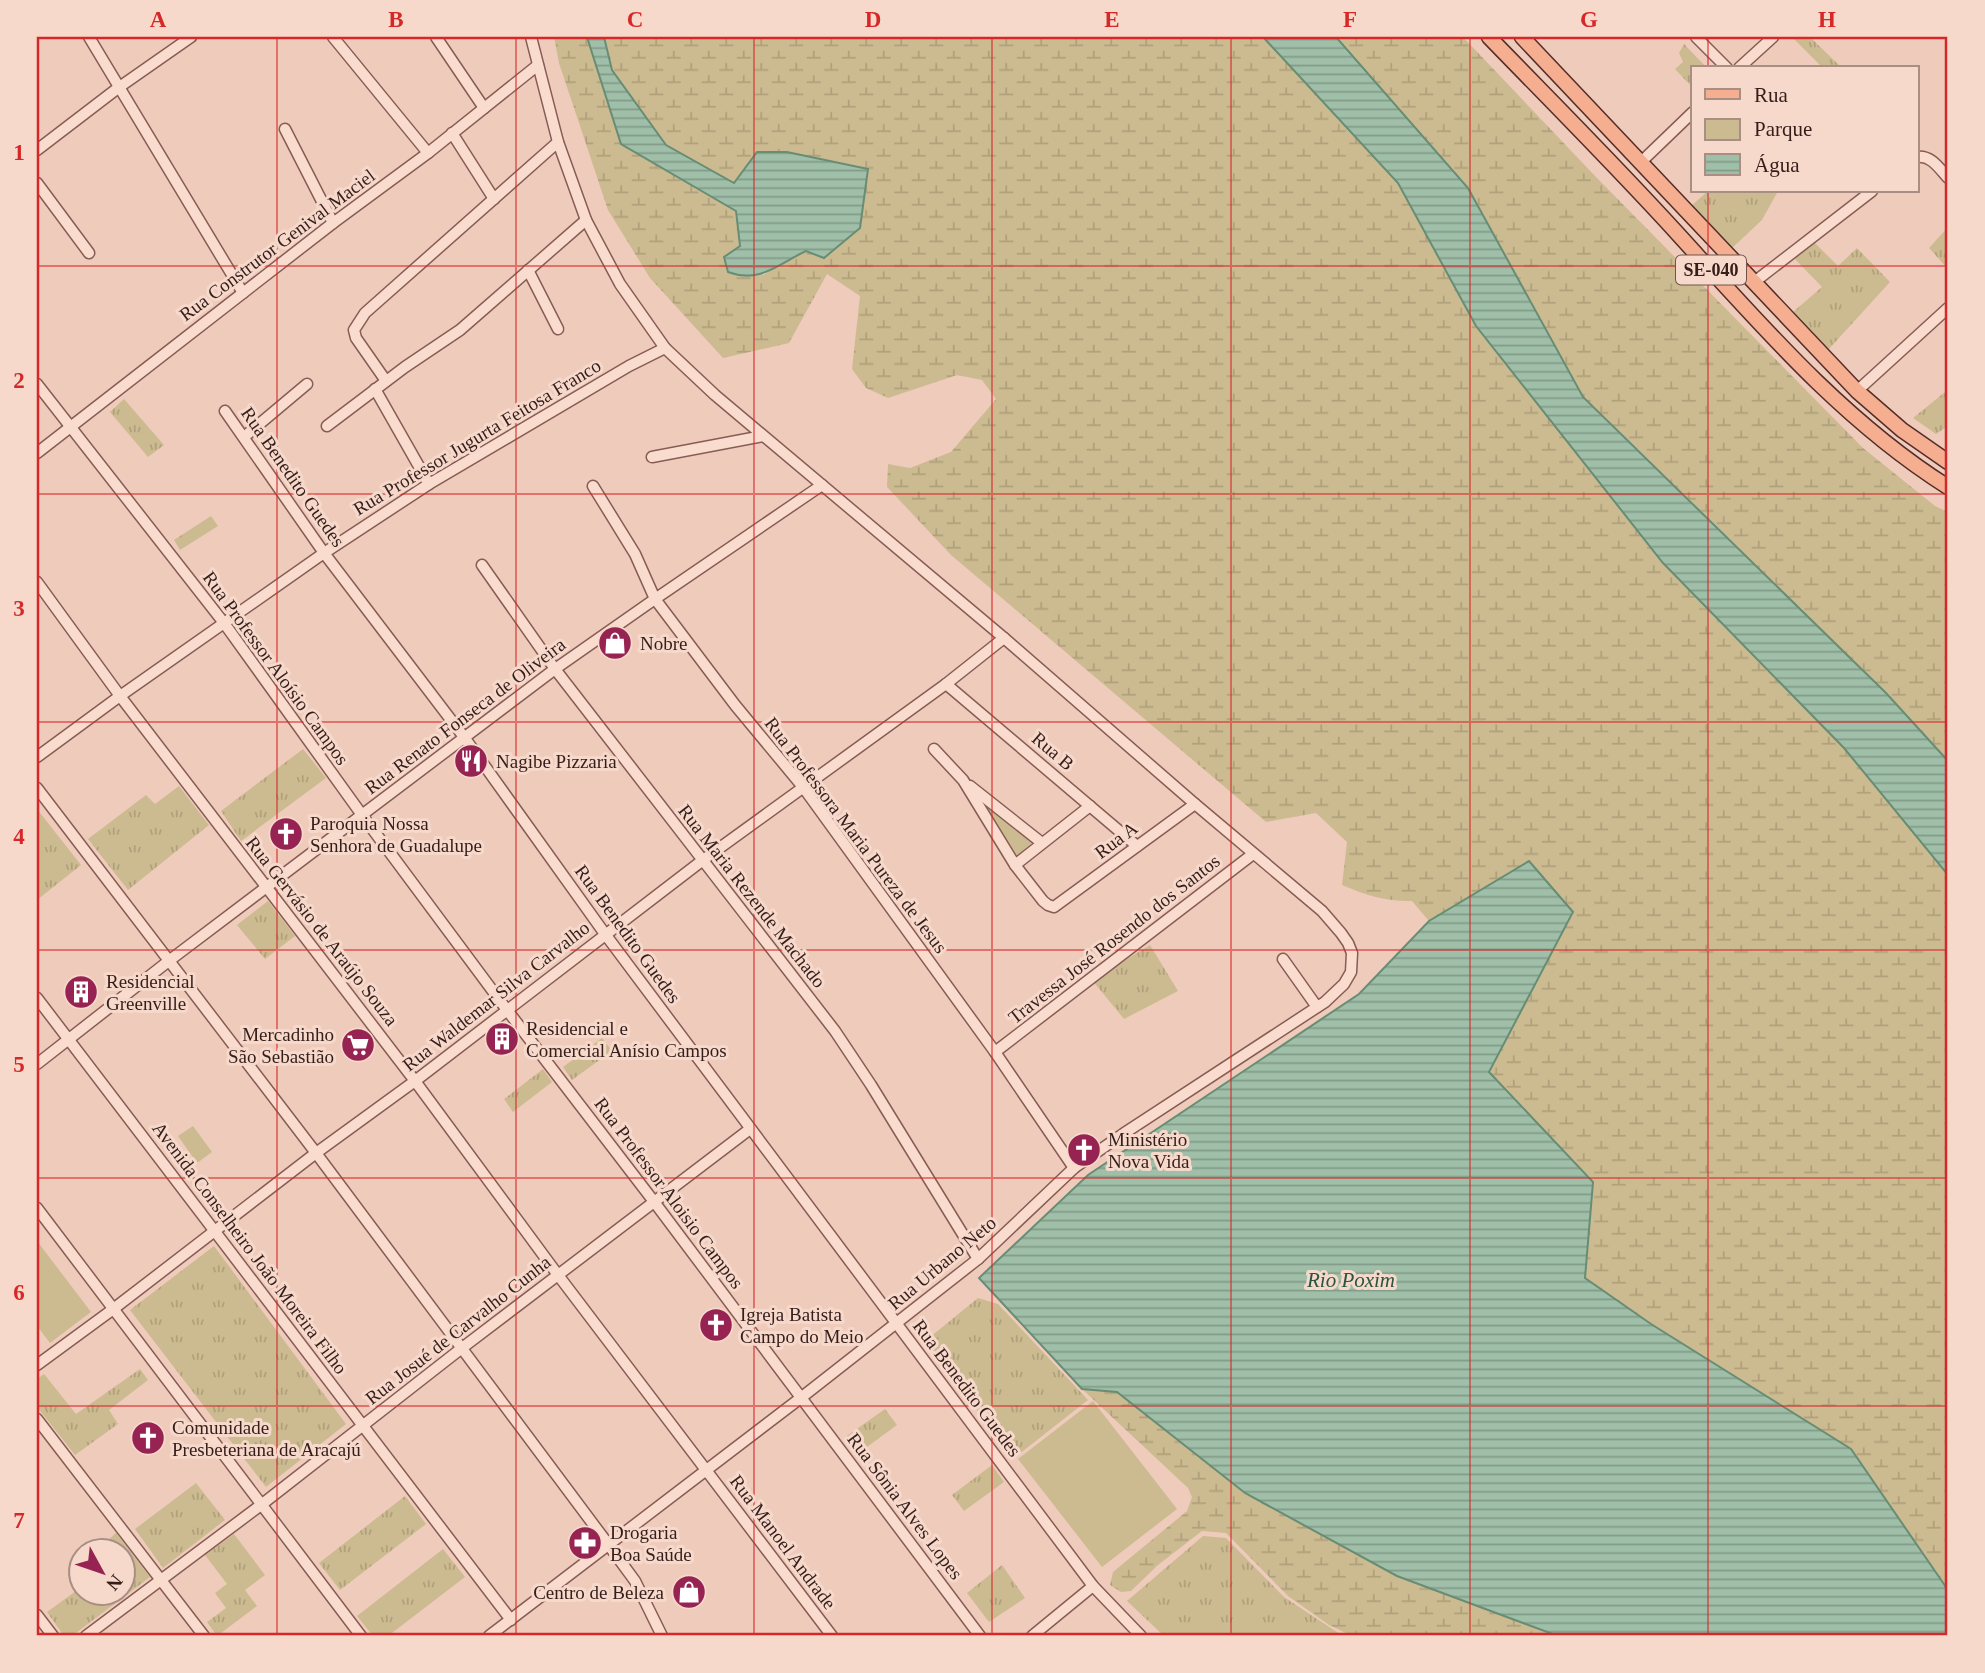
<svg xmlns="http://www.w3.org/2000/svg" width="1985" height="1673" font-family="Georgia,serif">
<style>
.grass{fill:url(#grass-tufts)}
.wetland{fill:url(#wetland-marsh)}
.park{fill:#ccbb90}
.water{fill:url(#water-rules);stroke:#678d75;stroke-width:2}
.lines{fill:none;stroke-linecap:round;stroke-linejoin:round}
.minor-casing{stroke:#865c55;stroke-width:13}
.major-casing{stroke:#532d2a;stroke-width:17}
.minor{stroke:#fadcce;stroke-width:10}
.major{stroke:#f5ae90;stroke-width:14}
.grid{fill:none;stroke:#d62828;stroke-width:2;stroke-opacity:0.55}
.labels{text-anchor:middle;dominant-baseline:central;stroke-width:6;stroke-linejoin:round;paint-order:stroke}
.shield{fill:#f6d9cb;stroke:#6f554f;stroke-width:2}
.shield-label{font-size:18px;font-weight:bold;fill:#351d1a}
.street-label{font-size:19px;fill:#351d1a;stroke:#f6d9cb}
.poi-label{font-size:19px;fill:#351d1a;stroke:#f6d9cb;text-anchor:start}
.water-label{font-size:21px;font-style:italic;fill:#295541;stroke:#f6d9cb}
.neatline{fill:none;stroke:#d62828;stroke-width:2.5}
.grid-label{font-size:23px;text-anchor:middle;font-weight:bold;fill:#d62828}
</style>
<defs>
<pattern id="grass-tufts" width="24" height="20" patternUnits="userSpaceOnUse" patternTransform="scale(1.75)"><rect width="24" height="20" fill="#ccbb90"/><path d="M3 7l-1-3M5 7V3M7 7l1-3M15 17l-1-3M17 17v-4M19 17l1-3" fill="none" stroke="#b0a07c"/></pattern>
<pattern id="wetland-marsh" width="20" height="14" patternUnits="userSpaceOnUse" patternTransform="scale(1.75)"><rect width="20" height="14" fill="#ccbb90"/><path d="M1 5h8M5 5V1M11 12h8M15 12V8" fill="none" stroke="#b0a07c"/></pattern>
<pattern id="water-rules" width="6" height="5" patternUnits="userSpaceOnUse" patternTransform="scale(1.75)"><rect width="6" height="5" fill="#a0bfa9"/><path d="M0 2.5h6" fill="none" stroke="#839b89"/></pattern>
</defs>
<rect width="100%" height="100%" fill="#efcbbb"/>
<!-- grass -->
<g class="grass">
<polygon points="1792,37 1810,37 1842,68 1823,68"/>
<polygon points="1684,44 1707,68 1693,68 1693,88 1675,69 1683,62 1679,53"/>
<polygon points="1708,191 1759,191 1760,193 1762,191 1778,191 1762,220 1731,249 1691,206"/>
<polygon points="1948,227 1948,269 1929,248"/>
<polygon points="1814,242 1838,266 1857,248 1890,282 1828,350 1793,312 1822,287 1793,257"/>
<polygon points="1945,392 1948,396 1948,426 1936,434 1913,418"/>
<polygon points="124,399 164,445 148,457 110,412"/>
<polygon points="211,516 218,526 180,550 174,540"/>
<polygon points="303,749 326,778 241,841 221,811"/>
<polygon points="179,786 209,825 128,890 88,839 146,795 155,804"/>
<polygon points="37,809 81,865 37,900"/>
<polygon points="268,901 295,936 265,959 237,925"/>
<polygon points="1150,945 1178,991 1124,1019 1092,980"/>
<polygon points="602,1038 612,1051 572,1080 563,1067"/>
<polygon points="543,1069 552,1082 513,1112 504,1099"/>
<polygon points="214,1246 346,1424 266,1487 130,1310"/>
<polygon points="978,1298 998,1304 1088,1400 1014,1458 924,1342"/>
<polygon points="140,1369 148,1380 109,1410 118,1424 75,1455 37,1407 37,1379 44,1374 76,1414"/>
<polygon points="885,1409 897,1425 856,1455 844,1438"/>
<polygon points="992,1465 1004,1482 964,1511 952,1495"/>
<polygon points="196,1483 225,1520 163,1568 135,1529"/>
<polygon points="405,1496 426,1524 340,1590 319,1563"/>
<polygon points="116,1533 150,1577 72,1636 64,1636 47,1612 80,1588 80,1592 122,1592 122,1550 97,1550"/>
<polygon points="234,1534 265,1575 245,1590 257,1606 217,1636 207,1622 226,1608 215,1593 227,1584 205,1555"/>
<polygon points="1203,1536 1226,1538 1284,1597 1343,1636 1164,1636 1127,1601"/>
<polygon points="443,1549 465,1577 388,1636 373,1636 357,1616"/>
<polygon points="1002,1565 1025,1598 989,1622 967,1593"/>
</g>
<!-- wetland -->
<g class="wetland">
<path d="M554,37h33l34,107 115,67 6,66 21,-2 43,-24 62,-82 -81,-17 -52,32 -69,-39 -54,-75 -8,-33h659l135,146 78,143 368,422 104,127v715l-97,-141 -200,-125 -66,-46 8,-96 -105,-110 85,-159 -43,-52 -101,60 -17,-20c-28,0 -44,-5 -70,-16l5,-43 -31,-29 -50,9 -315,-267 -64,-68 1,-23 22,4 41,-16 45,-53 -14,-19 -25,-5 -69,23 -22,-10 -14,-19 8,-73 -33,-22 -38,69 -66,15 -73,-80 -42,-68 -49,-147z"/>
<polygon points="1336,37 1463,37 1595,176 1863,448 1935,506 1948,512 1948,761 1886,693 1583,397 1468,188"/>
<polygon points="1082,1389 1117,1392 1245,1493 1397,1576 1558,1636 1352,1636 1329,1625 1288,1596 1226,1533 1202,1531 1158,1565 1131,1591 1121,1592 1110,1585 1113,1572 1187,1511 1192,1497 1188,1488"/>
</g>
<!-- park -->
<g class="park">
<polygon points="980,799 1033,842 1016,857"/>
<polygon points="193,1126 212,1152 197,1163 178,1136"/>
<polygon points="37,1241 91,1312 50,1343 37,1326"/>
<polygon points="1093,1401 1177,1509 1102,1567 1018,1459"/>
</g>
<!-- water -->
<g class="water">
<path d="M587,37h17l8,33 54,75 68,38 23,-31h30l81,17 -8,59 -36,30 -18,-7c-28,13 -46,33 -78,21l-4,-15 16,-11 -4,-35 -115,-67z"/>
<polygon points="1263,37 1336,37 1468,188 1583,397 1886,693 1948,761 1948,875 1844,748 1663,563 1476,326 1398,183"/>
<polygon points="1529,861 1573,912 1489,1072 1593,1182 1585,1278 1651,1324 1851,1449 1948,1590 1948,1636 1558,1636 1397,1576 1245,1493 1117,1392 1082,1389 979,1278 1088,1175 1359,994 1429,921"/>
</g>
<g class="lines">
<!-- minor casing -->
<g class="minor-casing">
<g id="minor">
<polyline points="89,37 243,293"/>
<polyline points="333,37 428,153"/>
<polyline points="436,37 484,108"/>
<polyline points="1696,37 1727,68"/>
<polyline points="1739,68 1773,37"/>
<polyline points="285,129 333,223"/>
<polyline points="452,133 494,199"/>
<polyline points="37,150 118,88 191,37"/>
<path d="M1917,157c14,-2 22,11 31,21"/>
<polyline points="1640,163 1693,112"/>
<polyline points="37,183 89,253"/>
<polyline points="528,270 558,329"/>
<polyline points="1753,283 1872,191"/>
<polyline points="386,381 356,338 354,330 365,313 558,142"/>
<polyline points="37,384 224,623 362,815 507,1010 655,1203 980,1636"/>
<polyline points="375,389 429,484"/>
<polyline points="1857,391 1948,308"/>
<polyline points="225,411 324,553 464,737 605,934 1093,1586 1141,1636"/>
<polyline points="327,426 405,367 460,330 586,220"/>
<polyline points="244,437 307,384"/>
<polyline points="37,453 333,223 428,153 538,65"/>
<polyline points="652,457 763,436"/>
<polyline points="593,486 635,554 655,599 735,705 803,787 995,1052 1074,1168"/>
<polyline points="482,565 555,669 835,1031 871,1085 978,1259"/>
<polyline points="37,582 120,696 415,1081 558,1275 832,1636"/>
<polyline points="946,684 1137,846"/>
<polyline points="934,749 963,780 1015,865 1043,901 1048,905 1054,907 1195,804"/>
<polyline points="37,757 120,696 324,553 429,484 629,366 665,348"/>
<polyline points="970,786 1042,843"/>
<polyline points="37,788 316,1153 602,1536 635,1581 662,1636"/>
<polyline points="1015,865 1090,806"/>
<polyline points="1283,959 1317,1007"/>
<polyline points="37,998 511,1620"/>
<polyline points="995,1052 1253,854"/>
<polyline points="37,1064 170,960 555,669 655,599 822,485"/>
<polyline points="37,1208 361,1636"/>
<polyline points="37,1365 112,1310 316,1153 415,1081 703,860 946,684 1004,638"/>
<polyline points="37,1419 204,1636"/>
<polyline points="37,1615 53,1636"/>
<polyline points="86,1636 261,1505 462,1348 750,1129"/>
<polyline points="489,1636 802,1397 978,1259 1074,1168 1123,1134 1325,1002 1344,984 1351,972 1352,953 1348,943 1341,933 1322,911 1195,804 1004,638 715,395 665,348 620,284 586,220 558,142 531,37"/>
<polyline points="1032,1636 1093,1586"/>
</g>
</g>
<!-- major casing -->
<g class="major-casing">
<g id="major">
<path d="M1489,37c63,65 127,129 188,196 83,91 166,188 271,254"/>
<polyline points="1522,37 1857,391 1902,430 1948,462"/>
</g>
</g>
<!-- minor -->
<use href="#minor" class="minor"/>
<!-- major -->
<use href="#major" class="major"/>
</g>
<!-- grid -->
<path class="grid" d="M277,37v1599M516,37v1599M754,37v1599M992,37v1599M1231,37v1599M1470,37v1599M1708,37v31M1708,191v1445M37,266h1911M37,494h1911M37,722h1911M37,950h1911M37,1178h1911M37,1406h1911"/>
<!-- icons -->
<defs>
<g id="shop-disc" transform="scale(1.75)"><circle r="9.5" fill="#962352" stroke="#f6d9cb"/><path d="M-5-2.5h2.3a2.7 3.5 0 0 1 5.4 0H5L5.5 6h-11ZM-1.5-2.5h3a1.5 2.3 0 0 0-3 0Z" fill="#fff"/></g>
<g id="restaurant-disc" transform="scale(1.75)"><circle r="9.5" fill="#962352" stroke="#f6d9cb"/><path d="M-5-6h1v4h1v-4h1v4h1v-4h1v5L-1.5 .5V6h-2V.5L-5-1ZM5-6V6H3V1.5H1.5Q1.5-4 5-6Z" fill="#fff"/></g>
<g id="church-disc" transform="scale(1.75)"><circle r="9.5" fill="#962352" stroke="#f6d9cb"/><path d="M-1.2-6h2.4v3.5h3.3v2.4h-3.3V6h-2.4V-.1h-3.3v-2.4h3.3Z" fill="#fff"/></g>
<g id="building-disc" transform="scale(1.75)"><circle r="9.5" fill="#962352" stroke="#f6d9cb"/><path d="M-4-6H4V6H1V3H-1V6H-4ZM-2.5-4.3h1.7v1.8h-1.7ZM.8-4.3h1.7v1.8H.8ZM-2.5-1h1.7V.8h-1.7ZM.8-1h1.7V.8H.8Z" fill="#fff"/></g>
<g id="supermarket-disc" transform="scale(1.75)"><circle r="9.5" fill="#962352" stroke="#f6d9cb"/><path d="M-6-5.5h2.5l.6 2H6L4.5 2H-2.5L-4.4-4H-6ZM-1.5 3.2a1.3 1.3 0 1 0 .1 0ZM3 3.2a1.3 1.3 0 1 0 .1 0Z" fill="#fff"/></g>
<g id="pharmacy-disc" transform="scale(1.75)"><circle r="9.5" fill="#962352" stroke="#f6d9cb"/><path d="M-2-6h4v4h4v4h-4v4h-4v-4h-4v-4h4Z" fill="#fff"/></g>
</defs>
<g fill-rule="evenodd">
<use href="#shop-disc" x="615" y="643"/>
<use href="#restaurant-disc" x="471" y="761"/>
<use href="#church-disc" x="286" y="834"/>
<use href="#building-disc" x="81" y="992"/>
<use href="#building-disc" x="502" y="1039"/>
<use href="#supermarket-disc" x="358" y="1045"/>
<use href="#church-disc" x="1084" y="1150"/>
<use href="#church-disc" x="716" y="1325"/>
<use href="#church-disc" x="148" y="1438"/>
<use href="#pharmacy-disc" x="585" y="1543"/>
<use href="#shop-disc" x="689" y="1592"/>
</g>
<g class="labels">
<!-- shield labels -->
<rect class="shield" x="1676" y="255.5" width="70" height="29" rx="5"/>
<g class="shield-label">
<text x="1711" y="270">SE-040</text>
</g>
<!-- street labels -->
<g class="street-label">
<text transform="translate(277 245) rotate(-37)">Rua Construtor Genival Maciel</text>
<text transform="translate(477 437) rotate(-31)">Rua Professor Jugurta Feitosa Franco</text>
<text transform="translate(293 477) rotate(55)">Rua Benedito Guedes</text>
<text transform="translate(276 668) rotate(54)">Rua Professor Aloísio Campos</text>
<text transform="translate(465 716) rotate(-37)">Rua Renato Fonseca de Oliveira</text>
<text transform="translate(1053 751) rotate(40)">Rua B</text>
<text transform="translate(856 835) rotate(53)">Rua Professora Maria Pureza de Jesus</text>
<text transform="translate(1116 840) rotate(-37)">Rua A</text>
<text transform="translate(752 896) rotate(52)">Rua Maria Rezende Machado</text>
<text transform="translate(322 931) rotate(52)">Rua Gervásio de Araújo Souza</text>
<text transform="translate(628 934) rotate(54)">Rua Benedito Guedes</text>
<text transform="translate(1114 939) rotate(-38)">Travessa José Rosendo dos Santos</text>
<text transform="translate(496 996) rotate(-38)">Rua Waldemar Silva Carvalho</text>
<text transform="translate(669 1193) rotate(53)">Rua Professor Aloisio Campos</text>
<text transform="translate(250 1248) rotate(53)">Avenida Conselheiro João Moreira Filho</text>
<text transform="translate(942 1263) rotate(-40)">Rua Urbano Neto</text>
<text transform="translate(458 1330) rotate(-38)">Rua Josué de Carvalho Cunha</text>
<text transform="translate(967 1388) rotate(53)">Rua Benedito Guedes</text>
<text transform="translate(905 1506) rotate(53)">Rua Sônia Alves Lopes</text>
<text transform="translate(783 1542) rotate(53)">Rua Manoel Andrade</text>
</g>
<!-- poi labels -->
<g class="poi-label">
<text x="640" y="643">Nobre</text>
<text x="496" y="761">Nagibe Pizzaria</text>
<text x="310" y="823">Paroquia Nossa<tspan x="310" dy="22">Senhora de Guadalupe</tspan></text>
<text x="106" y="981">Residencial<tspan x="106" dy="22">Greenville</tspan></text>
<text x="526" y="1028">Residencial e<tspan x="526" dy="22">Comercial Anísio Campos</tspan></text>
<text x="334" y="1034" text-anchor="end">Mercadinho<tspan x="334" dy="22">São Sebastião</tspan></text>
<text x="1108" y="1139">Ministério<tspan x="1108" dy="22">Nova Vida</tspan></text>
<text x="740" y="1314">Igreja Batista<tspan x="740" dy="22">Campo do Meio</tspan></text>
<text x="172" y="1427">Comunidade<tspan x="172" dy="22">Presbeteriana de Aracajú</tspan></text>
<text x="610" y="1532">Drogaria<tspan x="610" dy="22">Boa Saúde</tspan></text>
<text x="664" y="1592" text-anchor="end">Centro de Beleza</text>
</g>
<!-- water labels -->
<g class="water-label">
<text x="1351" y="1280">Rio Poxim</text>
</g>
</g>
<!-- border -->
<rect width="1985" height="1673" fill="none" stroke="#f6d9cb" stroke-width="77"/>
<!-- legend -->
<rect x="1691" y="66" width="228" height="126" fill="#f6d9cb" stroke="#a98e84" stroke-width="2"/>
<rect x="1705" y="89" width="35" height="10" fill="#f5ae90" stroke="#a98e84" stroke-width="2"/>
<text x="1754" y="102" font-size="21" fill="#351d1a">Rua</text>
<rect x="1705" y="119" width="35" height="21" fill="#ccbb90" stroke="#a98e84" stroke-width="2"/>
<text x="1754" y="136" font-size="21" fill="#351d1a">Parque</text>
<rect x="1705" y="154" width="35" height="21" fill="url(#water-rules)" stroke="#a98e84" stroke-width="2"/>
<text x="1754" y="172" font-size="21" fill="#351d1a">Água</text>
<!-- north arrow -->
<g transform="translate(102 1572) rotate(130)"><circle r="33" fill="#f6d9cb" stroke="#a98e84" stroke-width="2"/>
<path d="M0-5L12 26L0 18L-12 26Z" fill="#962352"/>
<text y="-10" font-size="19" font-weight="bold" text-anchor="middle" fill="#351d1a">N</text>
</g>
<rect x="38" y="38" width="1908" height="1596" class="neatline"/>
<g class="grid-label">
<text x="158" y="27">A</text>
<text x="396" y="27">B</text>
<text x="635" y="27">C</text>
<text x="873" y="27">D</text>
<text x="1112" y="27">E</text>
<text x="1350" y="27">F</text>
<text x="1589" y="27">G</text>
<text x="1827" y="27">H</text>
<text x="19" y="160">1</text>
<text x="19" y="388">2</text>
<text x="19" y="616">3</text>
<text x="19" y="844">4</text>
<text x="19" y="1072">5</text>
<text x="19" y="1300">6</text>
<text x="19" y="1528">7</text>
</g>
</svg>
